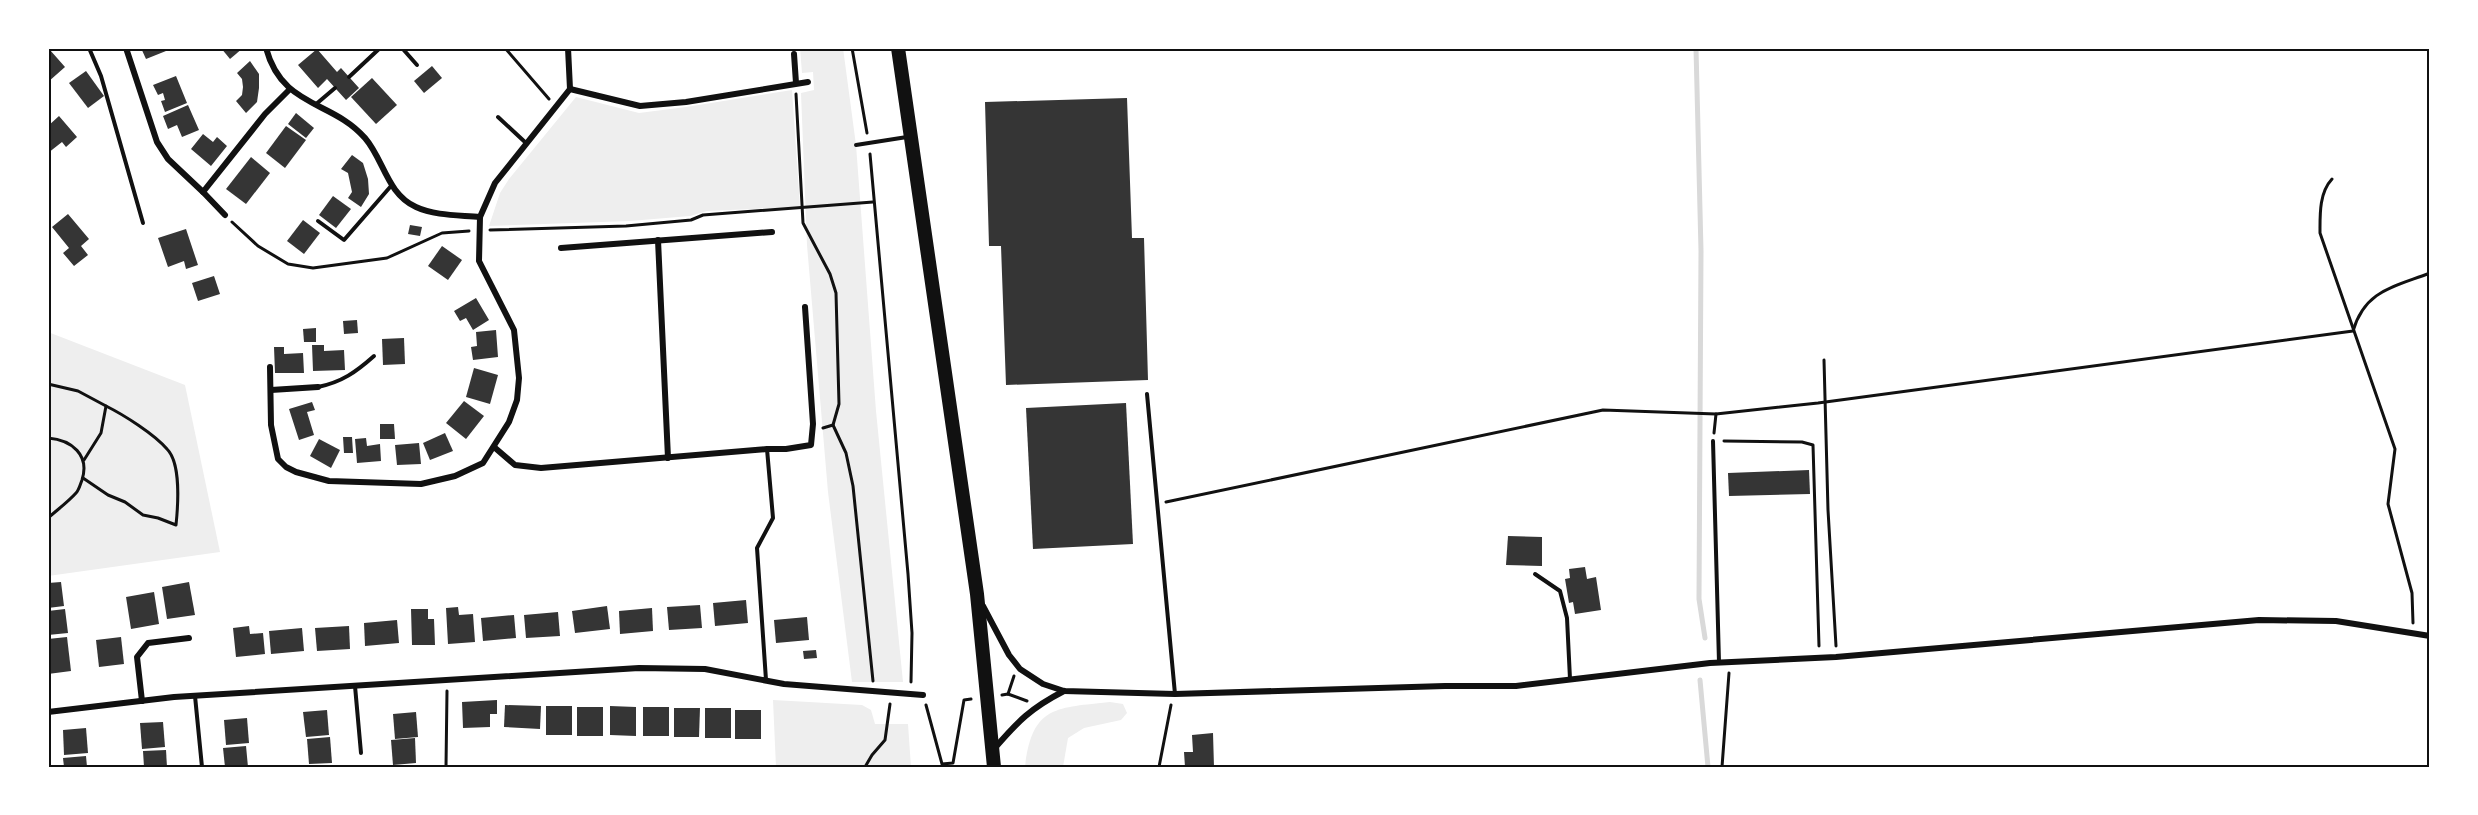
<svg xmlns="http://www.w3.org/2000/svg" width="2478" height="815" font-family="'DejaVu Sans',sans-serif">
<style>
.green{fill:#eee}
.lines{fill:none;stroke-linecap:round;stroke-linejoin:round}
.stream{stroke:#d9d9d9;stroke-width:5}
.building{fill:#353535}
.path{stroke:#111;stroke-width:3}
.service{stroke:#111;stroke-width:4}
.minor{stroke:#111;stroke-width:6}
.trunk{stroke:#111;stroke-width:14}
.neatline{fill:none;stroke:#111;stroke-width:2}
</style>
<rect width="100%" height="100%" fill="#fff"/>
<!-- green -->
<g class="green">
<polygon points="800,48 843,48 856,145 876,411 903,682 852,682 828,492 807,245 801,93 814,90 813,72 802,73"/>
<polygon points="792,90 800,207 707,211 690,216 630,221 489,226 500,193 509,179 576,97 639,113 686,107"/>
<polygon points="48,332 185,385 220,552 48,576"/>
<polygon points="773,700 862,705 871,710 875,724 908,724 911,767 776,767"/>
<path d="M1110,702l13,2 4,9 -6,7 -37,8 -16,10 -5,29h-38c7,-62 32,-59 85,-65z"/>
</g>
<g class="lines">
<!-- stream -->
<g class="stream">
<polyline points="1696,48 1701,251 1699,599 1705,638"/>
<polyline points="1700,680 1708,767"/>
</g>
</g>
<!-- building -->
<g class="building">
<polygon points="48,48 52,48 50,50 65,67 48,82"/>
<polygon points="141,48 165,48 166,51 146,59"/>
<polygon points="221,48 243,48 230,59"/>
<polygon points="317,49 337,72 341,68 359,88 346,100 327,79 318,88 298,65"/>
<polygon points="250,61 259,74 259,88 257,102 246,113 236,101 242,95 243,87 242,79 237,73"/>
<polygon points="432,66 442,78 424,93 414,81"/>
<polygon points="86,71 104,96 88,108 69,83"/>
<polygon points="176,76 187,103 165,112 161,101 165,100 163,93 158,95 153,85"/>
<polygon points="372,78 397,105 376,124 351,97"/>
<polygon points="1127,98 1132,238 1144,238 1148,380 1006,385 1001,246 989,246 985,102"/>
<polygon points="188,105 199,130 182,137 177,125 168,129 163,116"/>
<polygon points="296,113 314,128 306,138 288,124"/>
<polygon points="59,116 77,137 66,147 62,142 48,153 48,126"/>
<polygon points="286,126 306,140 285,168 266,153"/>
<polygon points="203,134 213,142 217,137 227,146 211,166 191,149"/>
<polygon points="352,155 363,163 368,179 369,194 361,207 348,198 352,192 348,173 341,169"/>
<polygon points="251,157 270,173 246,204 226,189"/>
<polygon points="333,196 351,209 336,228 319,215"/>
<polygon points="68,214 89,239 81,246 88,255 74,266 63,253 69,248 52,227"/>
<polygon points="303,220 320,233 304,254 287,241"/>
<polygon points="410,225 422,227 420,236 408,234"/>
<polygon points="186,229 198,265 186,269 184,261 168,267 158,238"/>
<polygon points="442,246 462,260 448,280 428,266"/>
<polygon points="214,276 220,294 198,301 192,283"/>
<polygon points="476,298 489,320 473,330 466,318 460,321 454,311"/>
<polygon points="357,320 358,333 344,334 343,321"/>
<polygon points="316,328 316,342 304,342 303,329"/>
<polygon points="496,330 498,357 473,360 471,347 477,346 476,332"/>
<polygon points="404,338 405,364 383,365 382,339"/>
<polygon points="312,345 324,345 324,351 344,350 345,370 313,371"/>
<polygon points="274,347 284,347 284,354 303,353 304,373 275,373"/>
<polygon points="474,368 498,375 490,404 466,397"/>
<polygon points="464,401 484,416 466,439 446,423"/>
<polygon points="312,402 315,410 307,412 314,435 299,440 289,409"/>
<polygon points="1126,403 1133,544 1033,549 1026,408"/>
<polygon points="380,424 394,424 395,439 380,439"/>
<polygon points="445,433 453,451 430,460 423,443"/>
<polygon points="343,437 352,437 353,453 344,453"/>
<polygon points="366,438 367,446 380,444 381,461 357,463 355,439"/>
<polygon points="319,439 340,450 331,468 310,456"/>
<polygon points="419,443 421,464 397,465 395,445"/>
<polygon points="1809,470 1810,494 1729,496 1728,473"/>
<polygon points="1508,536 1542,537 1542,566 1506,565"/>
<polygon points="1585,567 1587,579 1596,577 1601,610 1575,614 1573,602 1569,603 1565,579 1570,578 1569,569"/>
<polygon points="61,582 64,606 48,608 48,583"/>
<polygon points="189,582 195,615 167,619 162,587"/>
<polygon points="154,592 159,624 131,629 126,597"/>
<polygon points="746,600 748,623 715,626 713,603"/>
<polygon points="700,605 702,628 669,630 667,607"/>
<polygon points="607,606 610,629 575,633 572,611"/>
<polygon points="458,607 459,615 473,614 475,642 448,644 446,608"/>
<polygon points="652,608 653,631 620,634 619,611"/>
<polygon points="65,609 68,633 48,635 48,611"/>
<polygon points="411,609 428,609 428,619 434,619 435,645 412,645"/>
<polygon points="558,612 560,636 526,638 524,615"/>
<polygon points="514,615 516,638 483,641 481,618"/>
<polygon points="807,617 809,640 776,643 774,620"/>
<polygon points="397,620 399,643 365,646 364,623"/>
<polygon points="249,626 250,634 263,633 265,654 236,657 233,628"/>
<polygon points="349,626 350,649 317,651 315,628"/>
<polygon points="302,628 304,651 271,654 269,631"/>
<polygon points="67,637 71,671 48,674 48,639"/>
<polygon points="121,637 124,664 99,667 96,640"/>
<polygon points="816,650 817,658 804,659 803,651"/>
<polygon points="497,700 497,714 490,714 490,727 463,728 462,702"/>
<polygon points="505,705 541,706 540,729 504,727"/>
<rect x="546" y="706" width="26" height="29"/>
<polygon points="610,706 636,707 636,736 610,735"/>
<rect x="577" y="707" width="26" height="29"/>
<rect x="643" y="707" width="26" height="29"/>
<polygon points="674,708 700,708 699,737 674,737"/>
<rect x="705" y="708" width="26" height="30"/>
<polygon points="327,710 329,735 306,737 303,712"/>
<rect x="735" y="710" width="26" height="29"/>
<polygon points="416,712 418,737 395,739 393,714"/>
<polygon points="247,718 249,743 226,745 224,720"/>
<polygon points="163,722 165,747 142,749 140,723"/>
<polygon points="86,728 88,753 64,755 63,730"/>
<polygon points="1213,733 1214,767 1185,767 1184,752 1193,752 1192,735"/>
<polygon points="330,737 332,763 309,764 307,739"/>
<polygon points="415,738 416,763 393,765 391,740"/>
<polygon points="246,746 248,767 225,767 223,748"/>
<polygon points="166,750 167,767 144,767 143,751"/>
<polygon points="86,756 87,767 64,767 63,758"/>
</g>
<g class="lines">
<!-- path -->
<g class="path">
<polyline points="505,48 549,99"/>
<polyline points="852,48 867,133"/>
<polyline points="796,94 803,223 830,274 836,293 839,404 833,425 823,428"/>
<polyline points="870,154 908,574 912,633 911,682"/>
<path d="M2332,179c-13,14 -12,36 -12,54l75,216 -7,55 24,89 1,30"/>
<polyline points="232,222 258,246 288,264 313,268 387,258 442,233 469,231"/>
<polyline points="490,230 626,226 691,220 703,215 873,202"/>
<polyline points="1824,360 1828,510 1836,646"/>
<polyline points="48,384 78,391 106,406"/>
<polyline points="833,425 846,453 853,486 873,681"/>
<polyline points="1714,433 1716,414"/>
<path d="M48,438c24,2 42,17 34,42 -2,5 -3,10 -6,13 -8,9 -19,17 -28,25"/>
<polyline points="1724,441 1802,442 1813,445 1819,646"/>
<path d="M83,478l25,17 17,7 18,13 15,3 18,7c2,-19 5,-62 -9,-76 -13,-15 -43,-34 -61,-43l-5,27 -17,27"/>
<path d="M1166,502l437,-92 113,4 102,-11 535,-72c12,-41 41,-44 77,-58"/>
<polyline points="1008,694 1014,676"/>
<polyline points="1002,695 1008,694 1027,701"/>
<polyline points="926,705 942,764 953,763 964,700 971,699"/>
<polyline points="446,767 447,691"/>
<polyline points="865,767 872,755 885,740 890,704"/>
<polyline points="1159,767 1171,705"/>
<polyline points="1722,767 1729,673"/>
</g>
<!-- service -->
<g class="service">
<polyline points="89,48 101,76 143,223"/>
<polyline points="402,48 417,65"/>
<polyline points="349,77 380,48"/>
<polyline points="315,105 335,88"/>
<polyline points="498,117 526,143"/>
<polyline points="856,145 907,137"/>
<polyline points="318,221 344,240 391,186"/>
<path d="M318,387c24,-5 38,-15 56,-31"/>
<polyline points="1147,394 1175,694"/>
<polyline points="1713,441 1719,662"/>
<polyline points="1535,574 1560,591 1567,618 1570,679"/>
<polyline points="766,680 757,548 773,518 767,449"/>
<polyline points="355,686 361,753"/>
<polyline points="195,696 202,767"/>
</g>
<!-- minor -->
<g class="minor">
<polyline points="126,48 157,142 168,159 203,192"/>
<path d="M266,48c16,60 66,52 99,90 19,22 22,56 51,69 19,9 44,8 64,10"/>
<polyline points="794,54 796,83"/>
<polyline points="570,89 640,106 686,102 808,82"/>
<polyline points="225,215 203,192 265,114 289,90"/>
<polyline points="658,240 668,458"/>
<polyline points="561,248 772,232"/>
<polyline points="270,367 271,425 278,459 286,467 296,472 329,481 421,484 455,476 483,463 509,422 517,400 519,378 514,330 479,261 480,217 495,183 570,89 568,48"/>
<polyline points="271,390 318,387"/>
<polyline points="494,447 515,465 541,468 767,449 786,449 811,445 813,424 805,307"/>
<polyline points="983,606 1009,655 1020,669 1043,684 1064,691 1175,694 1445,686 1516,686 1710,663 1836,657 2259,620 2336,621 2430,636"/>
<polyline points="142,701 137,657 148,643 189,638"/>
<polyline points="48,712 174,697 639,668 705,669 784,684 923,695"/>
<path d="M994,749c24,-28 37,-41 70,-58"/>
</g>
<!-- trunk -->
<polyline class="trunk" points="898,48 977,594 994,767"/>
</g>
<!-- border -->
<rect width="2478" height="815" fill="none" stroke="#ffffff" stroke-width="99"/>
<rect x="50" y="50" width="2378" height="716" class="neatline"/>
</svg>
